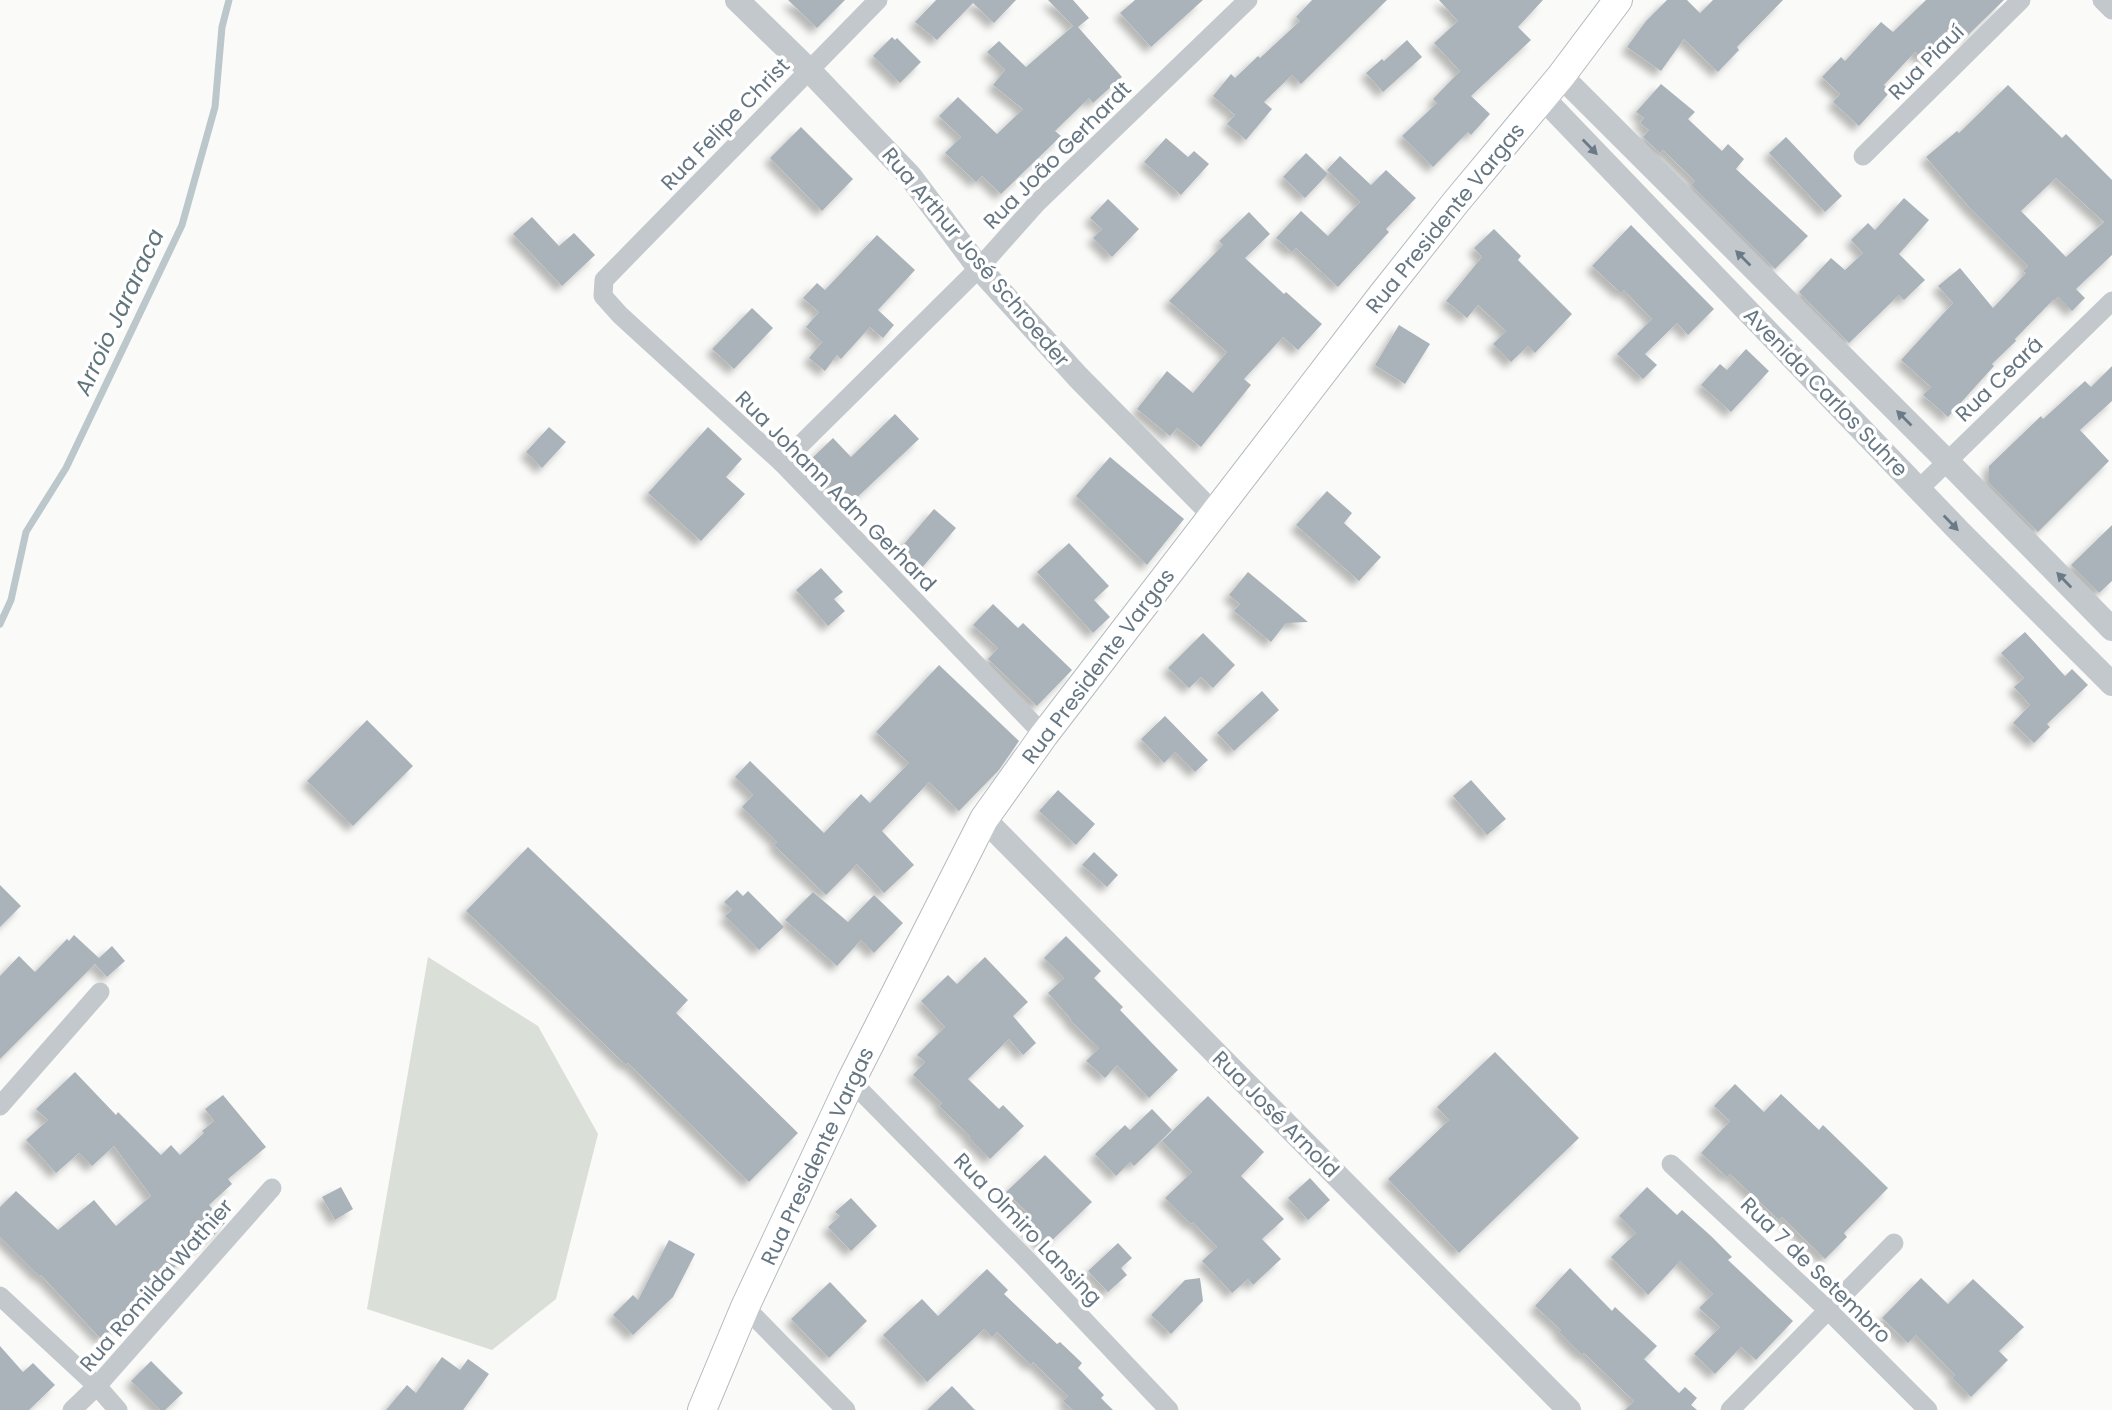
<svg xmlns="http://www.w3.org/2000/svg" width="2112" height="1410" font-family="Poppins,sans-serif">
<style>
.green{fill:#dadfd7}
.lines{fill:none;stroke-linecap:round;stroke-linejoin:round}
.stream{stroke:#bbc7cb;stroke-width:7}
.building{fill:#aab3b9;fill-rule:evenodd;filter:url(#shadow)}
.secondary-casing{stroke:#b3babf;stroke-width:30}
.minor{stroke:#c3c8cc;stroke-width:19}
.tertiary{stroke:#c3c8cc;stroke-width:24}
.secondary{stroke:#fff;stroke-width:28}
.oneway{fill:#6a7a87}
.labels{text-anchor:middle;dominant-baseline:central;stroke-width:7;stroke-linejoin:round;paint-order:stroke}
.street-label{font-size:21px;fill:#657683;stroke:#fff}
.water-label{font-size:23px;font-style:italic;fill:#60757c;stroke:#fff}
</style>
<defs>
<filter id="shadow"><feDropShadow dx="-6" dy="6" stdDeviation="3.5" flood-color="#0004"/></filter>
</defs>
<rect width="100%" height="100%" fill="#fafaf8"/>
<!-- green -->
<polygon class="green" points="428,957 538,1026 598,1134 556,1299 492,1350 367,1309"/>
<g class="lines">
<!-- stream -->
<polyline class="stream" points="0,624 11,600 26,532 66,468 182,225 215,107 222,27 229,0"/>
</g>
<!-- building -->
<g class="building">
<polygon points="788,0 845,0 817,28"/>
<polygon points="936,0 1016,0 994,23 973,3 937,40 915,22"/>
<polygon points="1048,0 1073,0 1089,18 1078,27 1122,77 1093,103 1089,98 1055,131 1061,136 1001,194 982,176 976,182 945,153 961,137 939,116 958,97 997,134 1023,109 993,85 1005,70 987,52 999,41 1026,67 1073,26"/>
<polygon points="1135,0 1203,0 1151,47 1120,13"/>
<polygon points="1312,0 1387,0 1301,84 1292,75 1264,102 1272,109 1246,140 1227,124 1235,115 1213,96 1231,74 1235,78 1258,56 1260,58 1300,21 1296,17"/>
<polygon points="1439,0 1543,0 1518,27 1531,40 1471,96 1490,114 1471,135 1468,132 1433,167 1402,136 1437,103 1433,99 1460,71 1434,43 1458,21"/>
<polygon points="1667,0 1687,0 1700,13 1713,0 1783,0 1737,47 1739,50 1718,72 1684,39 1661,71 1627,47 1646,21"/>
<polygon points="1926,0 2004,0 1964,39 1954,30 1924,60 1915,52 1884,85 1891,91 1859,126 1833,102 1840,94 1822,77 1841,57 1845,61 1881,22 1893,32"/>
<polygon points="892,37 895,40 897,38 921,62 900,83 873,56"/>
<polygon points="1407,40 1422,57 1383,92 1366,73 1382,59 1384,61"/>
<polygon points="1661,84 1695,112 1688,119 1722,151 1728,144 1744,159 1736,169 1808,236 1775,269 1691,185 1695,181 1663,150 1660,153 1643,137 1649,130 1640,123 1644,118 1636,112"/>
<path d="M2008,85l54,53 4,-4 46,46v75l-36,34 9,9 -13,13 -14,-14 -4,4 -1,-1 -38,39 1,2 -24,23 2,2 -46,51 -25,-22 8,-8 -30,-27 52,-57 -15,-17 22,-18 33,40 33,-35 -3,-2 5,-5 -59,-59 -43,-50 31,-26 2,2zM2056,178l48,44 -38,35 -45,-46z"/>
<polygon points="801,127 853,179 822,211 770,158"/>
<polygon points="1786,137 1842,196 1825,212 1769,153"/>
<polygon points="1166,138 1188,157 1194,151 1209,164 1181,195 1144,162"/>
<polygon points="1306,153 1328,174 1305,198 1283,177"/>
<polygon points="1340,156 1371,185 1386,170 1416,198 1386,229 1389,232 1338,287 1296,248 1292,252 1276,238 1301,211 1328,236 1360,202 1327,170"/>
<polygon points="1904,198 1929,220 1899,254 1925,280 1904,300 1899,295 1849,343 1799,292 1831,258 1845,270 1863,253 1851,240 1868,223 1875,230"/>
<polygon points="1108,199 1139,229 1112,257 1093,238 1102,229 1090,218"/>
<polygon points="1249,212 1270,234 1245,258 1284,294 1286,292 1322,324 1298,350 1283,337 1244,379 1251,385 1201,447 1177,428 1170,436 1137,409 1167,371 1193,393 1227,352 1169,301 1223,245 1219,241"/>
<polygon points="532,217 559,246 574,233 595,255 562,286 513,234"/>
<polygon points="1631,225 1714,309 1688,335 1677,323 1645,354 1657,365 1643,379 1617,354 1652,319 1624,290 1621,293 1592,266"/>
<polygon points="1494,229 1521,256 1518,260 1572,314 1535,353 1528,346 1511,362 1493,344 1506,331 1478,305 1467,318 1446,301 1482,257 1474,248"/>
<polygon points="877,235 915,270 878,310 894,325 883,338 870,327 841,359 837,355 825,371 809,358 822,342 806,327 819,312 803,298 817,283 825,290"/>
<polygon points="752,308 773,328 734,369 712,349"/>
<polygon points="1399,325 1430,344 1405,384 1375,365"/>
<polygon points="1746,349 1769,371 1731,412 1701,385 1720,364 1727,370"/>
<polygon points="2112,366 2112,401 2080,430 2109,461 2038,532 1989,483 1989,466 2041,416 2043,419 2085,381 2091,387"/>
<polygon points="895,414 919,439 848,506 807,463 833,438 851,457"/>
<polygon points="549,427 566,442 542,468 526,452"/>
<polygon points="708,427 742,459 726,477 745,494 701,541 648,493"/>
<polygon points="1110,457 1184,519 1147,565 1076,496"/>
<polygon points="1327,491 1352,513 1344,523 1381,557 1359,581 1296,525"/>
<polygon points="934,509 956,528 920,570 898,551"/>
<polygon points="2112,525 2112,581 2099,593 2071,565"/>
<polygon points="1069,543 1109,586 1094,600 1110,617 1093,633 1037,572"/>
<polygon points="821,568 843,592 834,599 845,611 828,626 796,590"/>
<polygon points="1248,572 1308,622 1286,623 1271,642 1234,611 1240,604 1229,595"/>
<polygon points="993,604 1018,628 1023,623 1072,670 1037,706 988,659 998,648 973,625"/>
<polygon points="2025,632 2065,676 2072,669 2088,685 2047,724 2050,727 2034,743 2013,723 2030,705 2014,687 2024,678 2001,653"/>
<polygon points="1203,633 1235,665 1213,688 1201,677 1189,688 1168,668"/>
<polygon points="939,665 1019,741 999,770 959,811 929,782 882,831 914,865 884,893 857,864 826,895 774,845 777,842 742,807 753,795 735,777 750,761 824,833 861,794 870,803 909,763 876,732"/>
<polygon points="1262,691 1279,710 1234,751 1217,733"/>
<polygon points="1165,716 1208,760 1195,772 1175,752 1164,763 1141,739"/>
<polygon points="367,720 413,766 353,826 307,781"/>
<polygon points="1471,780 1506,819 1487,835 1453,796"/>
<polygon points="1058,790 1095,824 1076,845 1039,811"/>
<polygon points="528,847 688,1000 676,1013 798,1133 749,1182 628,1063 626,1065 466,911"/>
<polygon points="1094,852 1118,875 1107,887 1082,865"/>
<polygon points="0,885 21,906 0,927"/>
<polygon points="737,890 743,896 748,891 784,927 759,950 725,916 732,910 724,902"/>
<polygon points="813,892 848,922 874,895 903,923 874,953 861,940 837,966 785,920"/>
<polygon points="74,935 99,958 112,946 125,961 107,977 95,964 0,1059 0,976 19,956 35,972 67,939 69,941"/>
<polygon points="1066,936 1101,971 1094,978 1123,1007 1120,1010 1178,1070 1149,1098 1117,1065 1105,1078 1086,1061 1099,1048 1070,1020 1071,1019 1048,993 1064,978 1044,958"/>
<polygon points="985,957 1028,1002 1013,1016 1036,1043 1023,1055 1009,1039 968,1079 999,1109 1003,1105 1024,1126 990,1159 969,1138 970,1136 939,1106 942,1103 913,1075 925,1062 917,1055 945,1027 921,1001 948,975 957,984"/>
<polygon points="1495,1052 1579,1138 1459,1253 1388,1179 1449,1120 1437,1107"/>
<polygon points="75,1072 116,1115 118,1112 161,1155 171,1145 180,1155 204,1133 202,1131 214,1121 205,1109 223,1095 266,1147 228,1179 232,1184 209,1205 225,1223 215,1234 200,1246 199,1245 166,1275 165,1273 137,1299 141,1303 101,1339 41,1275 40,1277 0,1237 0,1207 16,1191 58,1230 94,1200 116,1226 151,1196 114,1146 92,1166 79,1153 56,1173 26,1140 48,1120 36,1109"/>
<polygon points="1735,1084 1764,1112 1781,1094 1819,1130 1823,1125 1888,1188 1844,1233 1847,1237 1825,1259 1782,1217 1779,1220 1730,1174 1727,1177 1701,1153 1730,1121 1714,1106"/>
<polygon points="1208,1096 1264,1152 1241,1176 1284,1219 1262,1239 1281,1259 1253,1285 1248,1279 1232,1293 1202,1261 1217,1247 1193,1222 1191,1224 1165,1198 1192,1172 1162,1141"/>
<polygon points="1152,1109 1172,1130 1134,1166 1130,1162 1116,1176 1095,1154 1125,1125 1130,1130"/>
<polygon points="1045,1155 1092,1202 1045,1247 1021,1223 1030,1215 1006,1192"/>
<polygon points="1310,1178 1330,1200 1308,1220 1288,1198"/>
<polygon points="341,1187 353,1209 335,1220 322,1197"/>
<polygon points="1647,1187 1677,1215 1682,1210 1711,1236 1732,1257 1728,1260 1793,1321 1756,1360 1741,1347 1715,1374 1694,1354 1720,1327 1699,1308 1713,1294 1680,1261 1648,1295 1611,1257 1636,1233 1619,1216"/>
<polygon points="851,1198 877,1226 851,1251 828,1227 840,1216 835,1212"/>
<polygon points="669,1240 695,1254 673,1297 633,1335 613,1315 633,1295 638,1300"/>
<polygon points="1118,1243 1132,1258 1121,1268 1127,1275 1108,1292 1088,1271"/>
<polygon points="1570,1268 1612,1311 1615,1307 1657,1346 1644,1359 1679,1393 1685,1387 1697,1398 1691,1405 1697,1410 1625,1410 1634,1401 1584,1353 1582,1355 1559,1332 1561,1330 1535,1306"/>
<polygon points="987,1269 1008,1290 1004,1294 1057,1344 1060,1342 1082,1363 1078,1368 1104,1395 1101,1398 1113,1410 1073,1410 1063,1401 1068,1396 1033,1362 1031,1365 997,1332 992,1337 984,1329 927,1382 883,1335 922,1299 938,1316"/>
<polygon points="1200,1278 1203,1301 1171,1334 1151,1315 1185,1280"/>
<polygon points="1921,1278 1948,1304 1973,1279 2024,1327 1999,1351 2008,1360 1971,1397 1952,1378 1955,1375 1916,1335 1908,1343 1882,1318"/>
<polygon points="830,1282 867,1321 829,1358 791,1319"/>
<polygon points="0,1346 23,1372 33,1363 55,1385 29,1410 0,1410"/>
<polygon points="442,1357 460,1370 468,1359 489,1374 463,1410 386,1410 407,1385 416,1393"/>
<polygon points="151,1361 183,1393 165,1410 160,1410 131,1381"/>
<polygon points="952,1386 975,1410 927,1410"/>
</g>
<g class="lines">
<!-- secondary casing -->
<g class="secondary-casing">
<polyline id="secondary" points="702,1410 745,1307 851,1081 984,819 1044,735 1383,294 1456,202 1561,76 1618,0"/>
</g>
<!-- minor -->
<g class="minor">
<polyline points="878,0 604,280 603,296 620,315 782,463 1044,735"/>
<polyline points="2102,0 2112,10"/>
<polyline points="1863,156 2021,0"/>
<polyline points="782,463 979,268 1036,204 1248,0"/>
<polyline points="1919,489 2112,301"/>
<polyline points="851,1081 1031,1264 1169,1410"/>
<polyline points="0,1106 100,992"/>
<polyline points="1671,1164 1829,1311 1928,1410"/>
<polyline points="0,1296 97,1386 118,1410"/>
<polyline points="745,1307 846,1410"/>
<polyline points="72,1410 97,1386 272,1188"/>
<polyline points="1730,1410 1894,1243"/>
</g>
<!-- tertiary -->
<g class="tertiary">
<polyline points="737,0 809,70 910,176 979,268 1078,377 1214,515"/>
<polyline points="1561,76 1947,461 2112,629"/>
<polyline points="1543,98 1959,531 2112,684"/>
<polyline points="984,819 1569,1410"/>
</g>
<!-- secondary -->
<use href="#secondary" class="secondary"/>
</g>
<!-- one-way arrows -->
<defs><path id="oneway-solid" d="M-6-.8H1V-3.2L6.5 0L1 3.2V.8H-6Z" transform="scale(1.75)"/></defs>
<g class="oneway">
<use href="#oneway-solid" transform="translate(1590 147) rotate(46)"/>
<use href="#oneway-solid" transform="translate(1743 258) rotate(-135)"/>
<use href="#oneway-solid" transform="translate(1904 418) rotate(-135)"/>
<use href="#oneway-solid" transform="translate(1951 523) rotate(46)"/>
<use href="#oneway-solid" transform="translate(2064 580) rotate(-134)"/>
</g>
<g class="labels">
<!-- street labels -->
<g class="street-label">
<text transform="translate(1926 62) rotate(-45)">Rua Piauí</text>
<text transform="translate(725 124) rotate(-46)">Rua Felipe Christ</text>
<text transform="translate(1057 155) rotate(-45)">Rua João Gerhardt</text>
<text transform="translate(1445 218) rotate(-51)">Rua Presidente Vargas</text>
<text transform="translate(976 257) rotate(50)">Rua Arthur José Schroeder</text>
<text transform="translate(1999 379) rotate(-44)">Rua Ceará</text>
<text transform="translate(1826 392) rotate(46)">Avenida Carlos Suhre</text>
<text transform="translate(836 491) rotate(45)">Rua Johann Adm Gerhard</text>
<text transform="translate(1098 666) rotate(-53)">Rua Presidente Vargas</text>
<text transform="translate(1276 1114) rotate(45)">Rua José Arnold</text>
<text transform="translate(817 1156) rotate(-65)">Rua Presidente Vargas</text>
<text transform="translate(1028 1229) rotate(46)">Rua Olmiro Lansing</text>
<text transform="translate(1816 1270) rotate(44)">Rua 7 de Setembro</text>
<text transform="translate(156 1285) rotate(-49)">Rua Romilda Wathier</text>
</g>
<!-- water labels -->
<g class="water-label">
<text transform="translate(119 312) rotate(-65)">Arroio Jararaca</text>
</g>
</g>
</svg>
